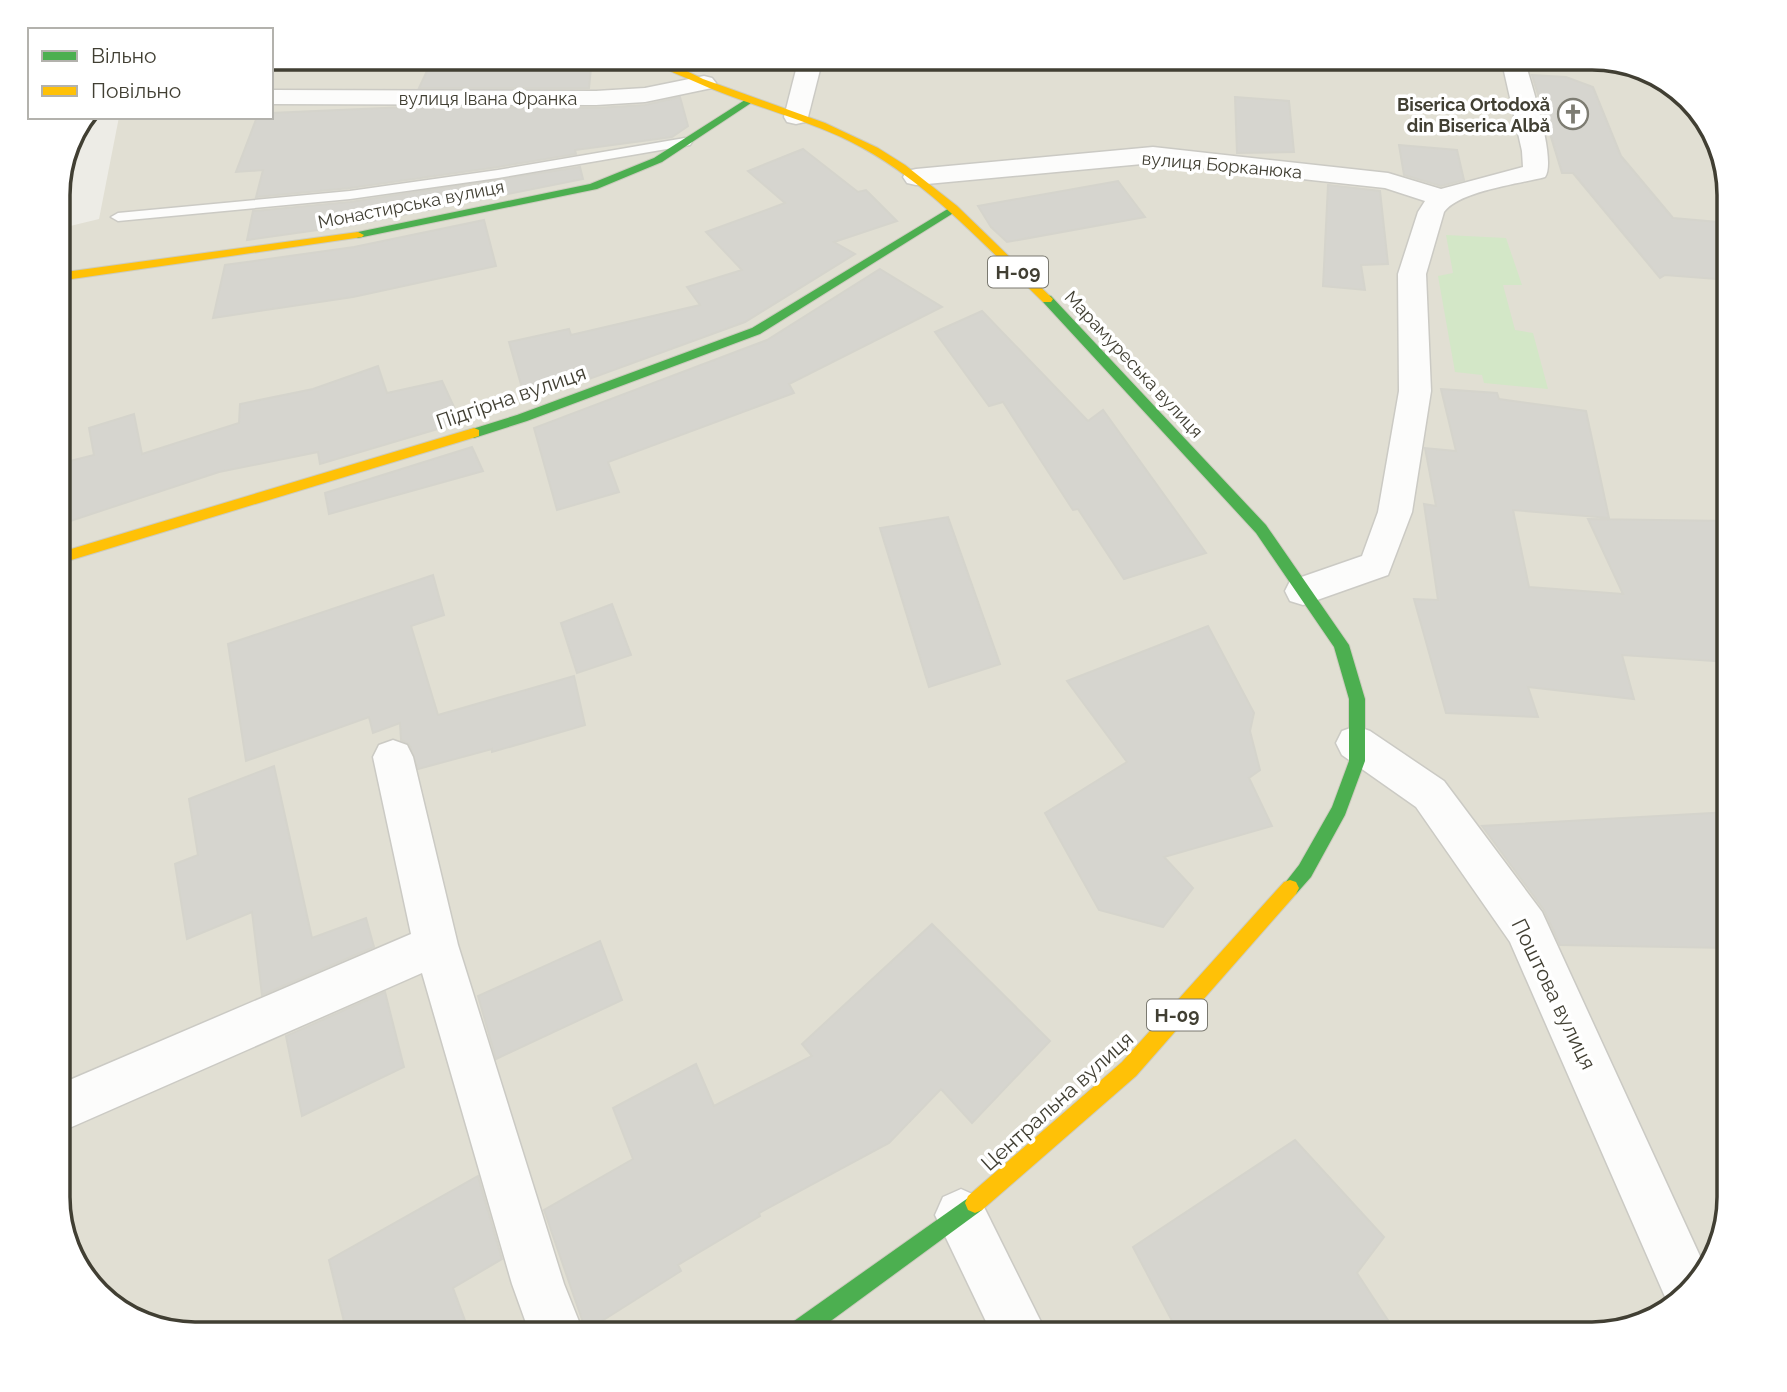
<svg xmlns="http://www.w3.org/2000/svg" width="1787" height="1392" font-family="Raleway,sans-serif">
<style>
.residential{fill:#e1dfd3}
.green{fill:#d3e7c7}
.building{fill:#d6d5cf;stroke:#d5d4cc;stroke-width:2}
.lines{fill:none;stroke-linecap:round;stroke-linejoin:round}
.lane-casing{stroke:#cbcac4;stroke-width:3}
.street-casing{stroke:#cbcac4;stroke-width:3}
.fast-casing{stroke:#cccbbe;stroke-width:2}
.slow-casing{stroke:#cccbbe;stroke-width:2}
.lane{fill:#fcfcfb;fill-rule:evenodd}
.street{fill:#fcfcfb;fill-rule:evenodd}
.fast{fill:#4caf50;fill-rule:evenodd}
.slow{fill:#ffc107;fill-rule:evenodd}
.labels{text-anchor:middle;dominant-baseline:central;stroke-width:7;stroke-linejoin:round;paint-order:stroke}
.far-street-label{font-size:18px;fill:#413f33;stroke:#fff}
.far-poi-label{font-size:18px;font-weight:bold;fill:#413f33;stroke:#fff;text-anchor:end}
.shield{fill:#fff;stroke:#7a7970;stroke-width:2}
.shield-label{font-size:19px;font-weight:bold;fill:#413f33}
.street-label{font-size:21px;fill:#413f33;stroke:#fff}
.rim{fill:none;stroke:#413f33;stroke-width:3.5}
</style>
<rect width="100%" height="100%" fill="#edece6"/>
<!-- residential -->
<polygon class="residential" points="271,58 1592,58 1676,86 1715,134 1729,195 1729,1197 1701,1281 1652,1320 1592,1334 195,1334 111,1306 72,1258 58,1205 58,229 99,219 119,117 271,117"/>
<!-- green -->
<polygon class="green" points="1446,235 1506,238 1522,285 1503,285 1515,330 1533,333 1548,389 1484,383 1482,375 1455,372 1438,276 1453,273"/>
<!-- building -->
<g class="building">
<polygon points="433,58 592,58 589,88 419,88"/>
<polygon points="1532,75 1566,77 1593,87 1621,156 1673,218 1729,223 1729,280 1665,275 1660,278 1573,173 1562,173"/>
<polygon points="680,97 688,126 672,137 575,150 576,154 498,167 350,188 256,197 263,170 236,172 257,117 271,117 271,113 407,107 596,108 645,105"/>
<polygon points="1235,97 1289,101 1294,152 1237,153"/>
<polygon points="1399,145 1457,150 1464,180 1441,186 1404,175"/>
<polygon points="803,149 858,192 866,190 897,221 834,242 855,254 745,322 526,402 509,342 569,329 571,335 700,305 687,287 742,270 706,232 785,203 748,171"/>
<polygon points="580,167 583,179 353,225 247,240 253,211 350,202"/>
<polygon points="1118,181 1145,217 1007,242 991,227 978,206"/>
<polygon points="1328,185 1380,191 1388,264 1361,265 1365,290 1323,286"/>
<polygon points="484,220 496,266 353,297 213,318 225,265 354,247"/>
<polygon points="880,269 942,307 789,384 794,393 608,462 619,492 557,510 534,428 767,340"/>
<polygon points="982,311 1088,421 1103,410 1206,553 1124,579 1078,509 1073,510 1003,402 989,406 935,332"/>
<polygon points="378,366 387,393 442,381 461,422 320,464 318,452 219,472 58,525 58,464 94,455 89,428 134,414 142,454 239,423 240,404 313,389"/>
<polygon points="1441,389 1497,393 1499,399 1586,411 1609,518 1513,510 1529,587 1623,594 1588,519 1729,521 1729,662 1622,655 1634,699 1528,687 1538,717 1446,713 1414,599 1438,600 1424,504 1436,506 1425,448 1456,451"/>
<polygon points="472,447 483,471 329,514 325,493"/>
<polygon points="948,517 1000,664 929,687 880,528"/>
<polygon points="433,575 444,615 411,626 438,715 574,676 585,725 492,752 492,749 418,769 409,744 401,740 400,723 373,733 369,717 246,761 228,644"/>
<polygon points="612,604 631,655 577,673 561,623"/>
<polygon points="1208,626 1254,713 1250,731 1260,770 1249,778 1272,826 1164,857 1193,888 1163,927 1099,910 1045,813 1127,762 1067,681"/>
<polygon points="274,766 312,938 366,918 374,947 262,995 252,912 187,939 175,864 198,855 189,799"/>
<polygon points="1729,812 1729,948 1560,945 1544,910 1482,826"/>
<polygon points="932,924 1050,1041 972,1123 941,1089 889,1143 759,1213 760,1216 678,1265 681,1271 586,1331 544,1210 633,1159 613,1108 696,1064 714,1106 812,1056 802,1044"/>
<polygon points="600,941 622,1000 496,1059 478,996"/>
<polygon points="385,992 404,1067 302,1116 286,1036"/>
<polygon points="1295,1140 1384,1237 1357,1273 1397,1334 1179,1334 1133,1247"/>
<polygon points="478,1176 502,1259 453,1288 470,1334 347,1334 329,1260"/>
</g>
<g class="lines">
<!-- lane casing -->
<g class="lane-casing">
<polygon id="lane" points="685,138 692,142 690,145 498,178 350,199 118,221 111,217 118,213 350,191 498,170"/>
</g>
<!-- street casing -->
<g class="street-casing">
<g id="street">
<polygon points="799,58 823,58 808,117 805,122 796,124 787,122 784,117"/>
<path d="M1501,58h23c6,23 33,102 21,119 -26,7 -86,14 -101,35l-18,62 5,117 -19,121 -24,63 -85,30 -13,-4 -5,-10 5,-10 72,-25 16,-44 21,-121 -1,-117 20,-62 7,-11 -40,-13 -232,-25 -237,22 -9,-2 -4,-6 4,-6 9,-2 237,-22 235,26 53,16 82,-22 -1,-16z"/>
<polygon points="704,76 712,78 716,83 712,88 645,102 596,105 271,104 271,90 596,91 645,88"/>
<polygon points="1356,726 1370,731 1444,781 1542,912 1705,1267 1701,1281 1669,1306 1510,942 1416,807 1342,755 1336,743 1342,731"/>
<polygon points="393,740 407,745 413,757 458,945 564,1284 584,1334 530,1334 512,1284 422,973 58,1133 58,1085 411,934 373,757 379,745"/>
<polygon points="961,1189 979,1197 1047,1334 992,1334 935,1215 943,1197"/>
</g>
</g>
<!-- fast casing -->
<g class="fast-casing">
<g id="fast">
<polygon points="748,98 751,99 751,103 662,162 597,189 358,238 352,235 358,232 590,184 654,158"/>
<polygon points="951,207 955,208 955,212 760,334 527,421 474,438 467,433 469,430 517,415 752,328"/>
<polygon points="1047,295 1051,296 1266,525 1349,645 1365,699 1365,761 1345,815 1311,877 1296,894 1290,896 1284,894 1281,888 1299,865 1332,807 1349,761 1349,699 1334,647 1256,533 1043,302 1043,296"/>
<polygon points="975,1193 982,1196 985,1203 982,1210 813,1334 784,1334 787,1326"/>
</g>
</g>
<!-- slow casing -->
<g class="slow-casing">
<g id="slow">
<path d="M648,58h12l43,21 122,44 53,25 27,17 52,41 96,93 -2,3h-8c-63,-61 -122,-128 -202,-165 -49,-22 -102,-35 -150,-57 -14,-6 -31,-12 -43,-22z"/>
<polygon points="358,232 364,235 362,237 58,281 58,273"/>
<polygon points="474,428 479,430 479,436 58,564 58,553"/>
<polygon points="1290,880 1296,882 1299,888 1296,894 1136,1076 982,1210 975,1213 968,1210 965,1203 968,1196 1122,1062 1284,882"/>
</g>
</g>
<!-- lane -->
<use href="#lane" class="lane"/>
<!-- street -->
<use href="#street" class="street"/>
<!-- fast -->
<use href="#fast" class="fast"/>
<!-- slow -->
<use href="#slow" class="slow"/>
</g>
<!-- icons -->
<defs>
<g id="church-ring" transform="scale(1.575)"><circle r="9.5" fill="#fff" stroke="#7d7c72" stroke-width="1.5"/><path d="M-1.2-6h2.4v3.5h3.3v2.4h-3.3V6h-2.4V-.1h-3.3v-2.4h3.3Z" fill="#7d7c72"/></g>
</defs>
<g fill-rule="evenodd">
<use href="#church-ring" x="1573" y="114"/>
</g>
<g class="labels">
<!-- far-street labels -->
<g class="far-street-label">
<text x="488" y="98">вулиця Івана Франка</text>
<text transform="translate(1222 165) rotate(5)">вулиця Борканюка</text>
<text transform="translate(411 204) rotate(-11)">Монастирська вулиця</text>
<text transform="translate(1134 364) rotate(47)">Марамуреська вулиця</text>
</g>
<!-- far-poi labels -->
<g class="far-poi-label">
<text x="1550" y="104">Biserica Ortodoxă<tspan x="1550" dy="21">din Biserica Albă</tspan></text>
</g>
<!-- shield labels -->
<g class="shield">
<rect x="988" y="256.5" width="60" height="31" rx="5"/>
<rect x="1147" y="999.5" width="60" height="31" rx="5"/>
</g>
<g class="shield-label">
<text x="1018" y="272">Н-09</text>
<text x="1177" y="1015">Н-09</text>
</g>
<!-- street labels -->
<g class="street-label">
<text transform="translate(511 397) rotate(-19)">Підгірна вулиця</text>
<text transform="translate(1554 994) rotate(64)">Поштова вулиця</text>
<text transform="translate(1057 1101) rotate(-42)">Центральна вулиця</text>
</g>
</g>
<!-- crop -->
<path d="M0 0H1787V1392H0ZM195 70H1592A125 125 0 0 1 1717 195V1197A125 125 0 0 1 1592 1322H195A125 125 0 0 1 70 1197V195A125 125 0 0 1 195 70Z" fill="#fff" fill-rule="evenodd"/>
<path class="rim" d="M195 70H1592A125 125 0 0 1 1717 195V1197A125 125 0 0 1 1592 1322H195A125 125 0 0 1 70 1197V195A125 125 0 0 1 195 70Z"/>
<!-- legend -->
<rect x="28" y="28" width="245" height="91" fill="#ffffff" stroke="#b3b2ad" stroke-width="2"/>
<rect x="42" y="51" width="35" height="10" fill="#4caf50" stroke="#b3b2ad" stroke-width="2"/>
<text x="91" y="63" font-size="21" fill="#413f33">Вільно</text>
<rect x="42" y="86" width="35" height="10" fill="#ffc107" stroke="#b3b2ad" stroke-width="2"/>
<text x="91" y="98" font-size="21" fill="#413f33">Повільно</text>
</svg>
